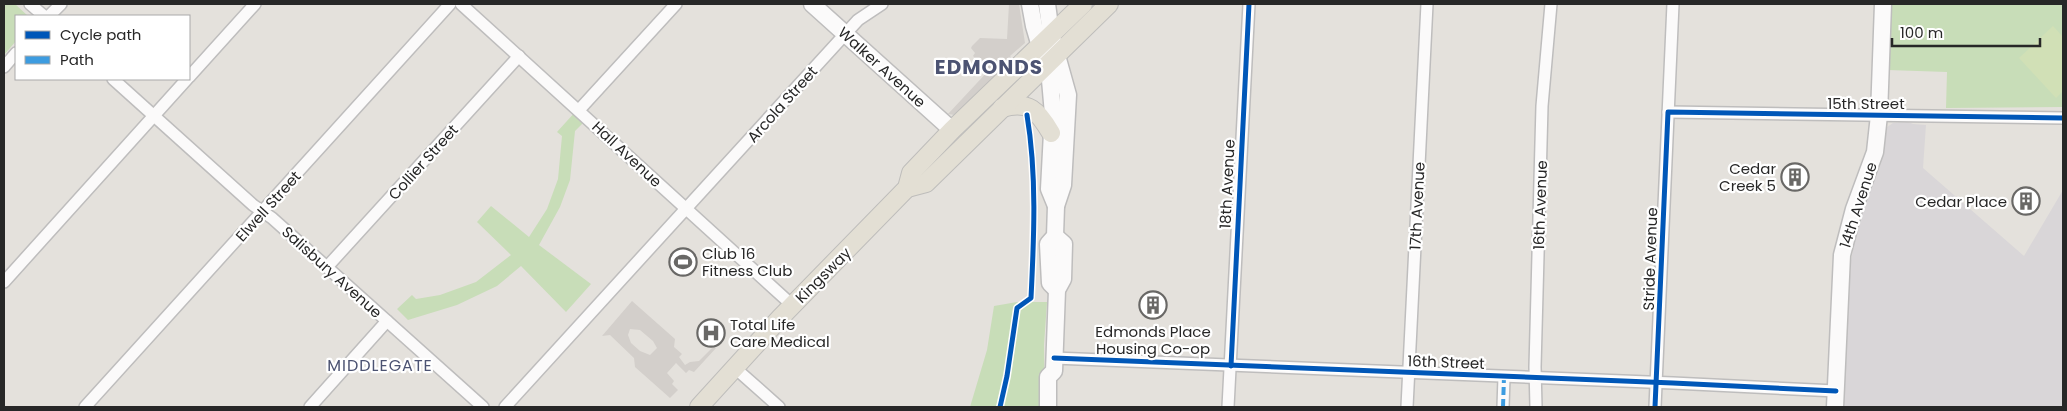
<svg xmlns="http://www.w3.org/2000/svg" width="2067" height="411" font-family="Poppins,sans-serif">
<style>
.industrial{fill:#d9d6d8}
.green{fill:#c8ddb8}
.pitch{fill:#d1e0b6}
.plaza{fill:#d3cfcb;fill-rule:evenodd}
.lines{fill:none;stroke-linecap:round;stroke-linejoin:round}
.street-casing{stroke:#bebdbd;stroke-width:14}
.secondary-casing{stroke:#bebdbd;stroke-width:19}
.primary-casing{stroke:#bebdbb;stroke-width:20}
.street{stroke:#fbfafa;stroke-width:11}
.secondary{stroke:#fbfafa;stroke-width:16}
.primary{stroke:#e3dfd4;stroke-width:18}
.quiet{stroke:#3d9ce0;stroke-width:4;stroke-dasharray:8 4;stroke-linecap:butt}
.cycleway-casing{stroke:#fff;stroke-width:8}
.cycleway{stroke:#0057b8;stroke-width:5}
.labels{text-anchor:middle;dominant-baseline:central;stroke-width:4.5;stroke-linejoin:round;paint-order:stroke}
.street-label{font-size:15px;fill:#272727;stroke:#fff}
.poi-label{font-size:15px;fill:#272727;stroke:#fff;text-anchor:end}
.neighbourhood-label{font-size:16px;letter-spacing:1px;fill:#4c5372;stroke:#fff}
.district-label{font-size:20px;font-weight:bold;letter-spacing:1px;fill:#4c5372;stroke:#fff}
</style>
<rect width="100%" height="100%" fill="#e4e1dc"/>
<!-- industrial -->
<polygon class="industrial" points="1908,122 1913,124 1926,125 1923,168 2024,256 2063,190 2063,407 1843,407 1851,261 1858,222 1881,162 1887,127 1893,123"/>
<!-- green -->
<g class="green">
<polygon points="4,4 15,4 28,16 16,16 16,41 4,55"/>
<polygon points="1890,4 2063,4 2063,107 1946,108 1947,72 1888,70"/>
<polygon points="576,111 586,120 575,131 570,180 560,207 539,245 591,284 566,312 521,266 497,286 457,305 408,320 397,309 412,295 416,299 440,295 476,282 511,255 477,222 491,206 529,237 547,209 558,179 562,136 557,132"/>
<polygon points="1017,302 1047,302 1044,345 1045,407 970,407 987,350 994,306"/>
</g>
<!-- pitch -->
<polygon class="pitch" points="2053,26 2063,37 2063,91 2056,98 2019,58"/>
<!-- plaza -->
<g class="plaza">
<polygon points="1009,4 1019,4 1025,43 1010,56 1013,60 955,115 948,114 990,69 978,58 976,59 973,56 975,53 971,48 972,46 980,38 1007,39"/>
<path d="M632,301l43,38 -1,8 8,7 -3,3 6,8 5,-3 9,-1 15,-15 2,2 -22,24 -5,-2 -3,3 -10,-10 -9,10 7,8 -2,3 6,6 -8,8 -35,-31 -1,-9 -24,-23 -8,1zM630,329l10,1 13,11 4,7 -7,7 -10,-4 -9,-8 -3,-8z"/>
</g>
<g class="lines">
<!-- street casing -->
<g class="street-casing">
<g id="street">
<polyline points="30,4 44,16"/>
<polyline points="461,4 792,305"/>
<polyline points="49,16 61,4"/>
<polyline points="4,67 16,53"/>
<polyline points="189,77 255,4"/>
<polyline points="113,79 253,205 272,218 483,407"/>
<polyline points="579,110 676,4"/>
<polyline points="1668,112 2063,118"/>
<polyline points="327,267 519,56"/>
<polyline points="4,282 187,79"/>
<polyline points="1054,358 1673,383 1836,391"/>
<polyline points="735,368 779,407"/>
<polyline points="85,407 450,4"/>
<polyline points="310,407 387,321"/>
<polyline points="505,407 858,20 882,4"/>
<polyline points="1228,407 1249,4"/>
<polyline points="1407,407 1427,4"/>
<polyline points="1503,407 1504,377"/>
<polyline points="1536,407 1535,367 1542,106 1551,4"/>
<polyline points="1655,407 1673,4"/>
</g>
</g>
<!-- secondary casing -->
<g class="secondary-casing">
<g id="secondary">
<polyline points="812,4 952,130"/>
<polyline points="1030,4 1034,26 1050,80 1051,91 1053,114 1049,189 1056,206"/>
<polyline points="1047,4 1051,34 1068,95 1063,185 1056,206 1055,236 1048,244 1050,283 1057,290"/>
<polyline points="1048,407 1048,377 1054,371 1057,290 1063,279 1064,244 1055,236"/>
<polyline points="1835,407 1842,255 1854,209 1875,152 1879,115 1883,4"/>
</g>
</g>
<!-- primary casing -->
<g class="primary-casing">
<g id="primary">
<path d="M1002,108c27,-8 36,3 49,25"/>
<polyline points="907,188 926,183 1109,4"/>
<polyline points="699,407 780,318 907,188 911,173 952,130 1083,4"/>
</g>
</g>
<!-- street -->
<use href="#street" class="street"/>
<!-- secondary -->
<use href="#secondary" class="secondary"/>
<!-- primary -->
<use href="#primary" class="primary"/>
<!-- quiet -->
<polyline class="quiet" points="1503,407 1504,377"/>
<!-- cycleway casing -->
<g class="cycleway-casing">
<g id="cycleway">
<polyline points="1054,358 1673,383 1836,391"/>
<polyline points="1231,366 1249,4"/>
<path d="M1000,407l7,-31 10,-68 14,-10c3,-60 6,-123 -4,-183"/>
<polyline points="1655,407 1668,112 2063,118"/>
</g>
</g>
<!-- cycleway -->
<use href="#cycleway" class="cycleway"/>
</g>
<!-- icons -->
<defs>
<g id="building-ring" transform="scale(1.4375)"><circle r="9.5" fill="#fff" stroke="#696866" stroke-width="1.5"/><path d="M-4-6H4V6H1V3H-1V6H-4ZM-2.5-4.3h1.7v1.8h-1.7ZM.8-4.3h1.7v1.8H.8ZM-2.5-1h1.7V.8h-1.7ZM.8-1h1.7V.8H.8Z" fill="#696866"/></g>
<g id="stadium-ring" transform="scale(1.4375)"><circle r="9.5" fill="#fff" stroke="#696866" stroke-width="1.5"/><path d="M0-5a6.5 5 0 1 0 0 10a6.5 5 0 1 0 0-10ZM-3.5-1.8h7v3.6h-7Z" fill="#696866"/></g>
<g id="hospital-ring" transform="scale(1.4375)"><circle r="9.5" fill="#fff" stroke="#696866" stroke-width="1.5"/><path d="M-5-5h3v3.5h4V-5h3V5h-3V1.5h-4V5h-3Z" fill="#696866"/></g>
</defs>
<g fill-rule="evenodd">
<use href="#building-ring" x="1795" y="177"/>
<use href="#building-ring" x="2026" y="201"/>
<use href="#stadium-ring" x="683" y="262"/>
<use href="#building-ring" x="1153" y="305"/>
<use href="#hospital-ring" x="711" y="333"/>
</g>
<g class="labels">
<!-- street labels -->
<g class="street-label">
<text transform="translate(882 67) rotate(42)">Walker Avenue</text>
<text x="1866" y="103">15th Street</text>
<text transform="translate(782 104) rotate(-48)">Arcola Street</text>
<text transform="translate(627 154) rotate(43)">Hall Avenue</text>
<text transform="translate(423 162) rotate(-48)">Collier Street</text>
<text transform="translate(1227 184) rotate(-87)">18th Avenue</text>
<text transform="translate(1540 205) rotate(-88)">16th Avenue</text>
<text transform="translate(1858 205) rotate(-72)">14th Avenue</text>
<text transform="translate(268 206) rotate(-48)">Elwell Street</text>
<text transform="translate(1417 206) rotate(-87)">17th Avenue</text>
<text transform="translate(1650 259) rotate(-88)">Stride Avenue</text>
<text transform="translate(332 272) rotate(42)">Salisbury Avenue</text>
<text transform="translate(823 275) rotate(-45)">Kingsway</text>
<text transform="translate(1446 362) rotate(2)">16th Street</text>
</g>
<!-- poi labels -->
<g class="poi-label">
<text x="1776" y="168">Cedar<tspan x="1776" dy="17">Creek 5</tspan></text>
<text x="2007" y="201">Cedar Place</text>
<text x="702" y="253" text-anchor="start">Club 16<tspan x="702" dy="17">Fitness Club</tspan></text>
<text x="730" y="324" text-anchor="start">Total Life<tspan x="730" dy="17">Care Medical</tspan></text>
<text x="1153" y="331" text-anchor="middle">Edmonds Place<tspan x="1153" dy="17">Housing Co-op</tspan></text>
</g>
<!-- neighbourhood labels -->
<g class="neighbourhood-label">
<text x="380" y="365">MIDDLEGATE</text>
</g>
<!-- district labels -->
<g class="district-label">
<text x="989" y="67">EDMONDS</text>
</g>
</g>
<!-- border -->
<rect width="2067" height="411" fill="none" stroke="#272727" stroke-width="10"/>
<!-- legend -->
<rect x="15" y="15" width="175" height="65" fill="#ffffff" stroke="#a9a9a9"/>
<rect x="25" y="31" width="25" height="8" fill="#0057b8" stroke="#a9a9a9"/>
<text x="60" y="40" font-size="15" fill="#272727">Cycle path</text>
<rect x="25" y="56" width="25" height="8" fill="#3d9ce0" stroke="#a9a9a9"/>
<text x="60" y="65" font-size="15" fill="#272727">Path</text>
<!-- scale -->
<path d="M1892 38v8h148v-8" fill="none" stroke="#272727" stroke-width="2.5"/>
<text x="1900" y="38" font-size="15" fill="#272727" stroke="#ffffff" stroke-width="4" paint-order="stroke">100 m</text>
</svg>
